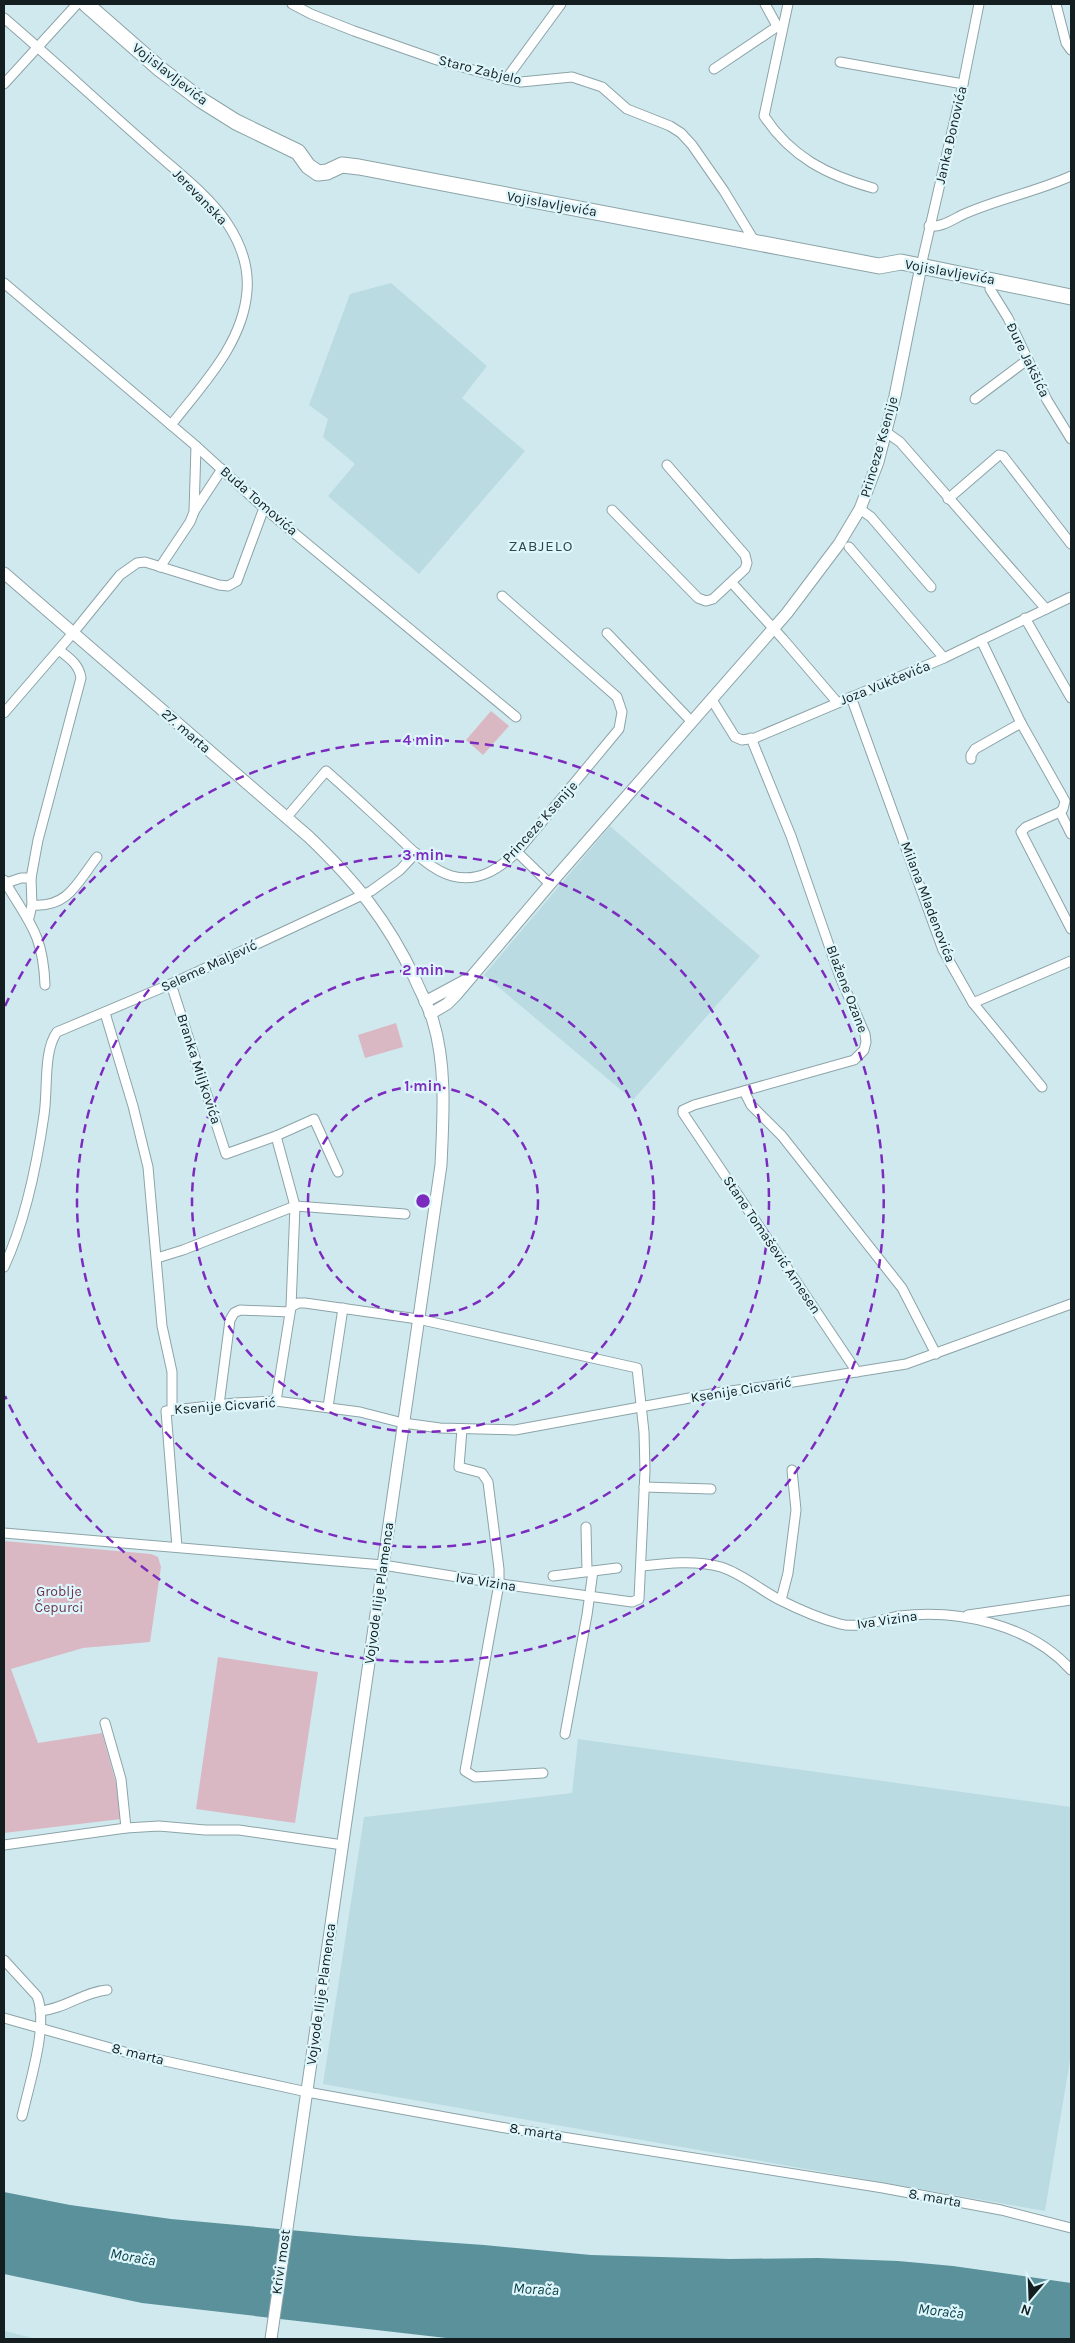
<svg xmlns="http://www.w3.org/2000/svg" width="1075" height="2343" font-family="Karla,sans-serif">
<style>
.built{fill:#badbe2}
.green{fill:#dab8c3}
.water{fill:#5a919b}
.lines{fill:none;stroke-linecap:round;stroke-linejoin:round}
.minor-casing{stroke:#8ca4a8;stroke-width:11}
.tertiary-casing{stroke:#8ca4a8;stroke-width:13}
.primary-casing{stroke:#8ca4a8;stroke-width:17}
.minor{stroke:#fff;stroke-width:9}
.tertiary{stroke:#fff;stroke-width:11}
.primary{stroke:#fff;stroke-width:15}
.ring{fill:none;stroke:#7b2cbf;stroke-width:2.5;stroke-dasharray:9 6}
.labels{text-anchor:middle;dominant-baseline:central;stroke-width:4.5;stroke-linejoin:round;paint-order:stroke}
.street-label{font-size:14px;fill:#141d1f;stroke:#ddf6fb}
.park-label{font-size:14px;fill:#6f334b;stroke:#ddf6fb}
.neighbourhood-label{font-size:15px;letter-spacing:1px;fill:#31464a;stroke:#ddf6fb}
.water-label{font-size:15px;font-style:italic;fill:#093e46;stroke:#ddf6fb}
.centre{fill:#7b2cbf;stroke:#ddf6fb;stroke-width:2.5}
.ring-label{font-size:15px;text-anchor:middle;font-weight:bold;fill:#7b2cbf;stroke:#ddf6fb;stroke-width:4.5;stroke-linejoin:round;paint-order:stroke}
</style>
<rect width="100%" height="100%" fill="#d0e9ee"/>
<!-- built -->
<g class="built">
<polygon points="391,283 487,366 462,398 525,451 419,574 328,496 355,464 323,437 328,419 309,405 350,294"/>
<polygon points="610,826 760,956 633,1100 484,975"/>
<polygon points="578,1739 1071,1807 1071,2054 1045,2211 323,2084 364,1817 572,1793"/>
<polygon points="4,2331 5,2331 36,2339 4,2339"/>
</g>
<!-- green -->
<g class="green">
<polygon points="491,711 509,726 483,755 466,740"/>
<polygon points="396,1023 403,1047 365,1058 358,1035"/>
<polygon points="4,1541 151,1554 158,1557 161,1567 150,1642 83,1648 11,1669 38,1743 102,1733 118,1790 121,1819 4,1833"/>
<polygon points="218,1657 318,1672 295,1823 196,1809"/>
</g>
<!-- water -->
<polygon class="water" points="4,2192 70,2205 171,2219 356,2236 484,2245 591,2255 730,2259 818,2258 898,2261 953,2266 1071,2283 1071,2339 455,2339 142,2303 4,2274"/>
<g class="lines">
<!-- minor casing -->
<g class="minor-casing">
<g id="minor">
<polyline points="292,4 311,14 354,31 437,60 506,79 521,82 572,77 602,87 627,109 670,126 681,133 692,145 724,191 755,242"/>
<polyline points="765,4 776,24 781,29"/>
<path d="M788,4l-24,112c27,41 63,59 109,72"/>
<polyline points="1056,4 1066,43 1071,50"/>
<path d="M4,18c48,41 94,84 142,126 26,24 62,50 81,79 14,21 22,44 20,68 -4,53 -45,94 -76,134"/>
<polyline points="840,62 963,84"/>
<polyline points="714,69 778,26"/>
<polyline points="506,79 561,4"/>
<polyline points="4,84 77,4"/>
<path d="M929,226c11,2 23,-6 33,-11 35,-16 74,-23 109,-39"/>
<polyline points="921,266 963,84 979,4"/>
<polyline points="990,279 990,289 1008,318 1047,400 1071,439"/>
<polyline points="4,283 196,446 264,508 516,717"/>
<polyline points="975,399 1027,360"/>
<polyline points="886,432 900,442 1046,609"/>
<polyline points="948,499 999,455 1003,456 1071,544"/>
<polyline points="860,509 871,517 931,587"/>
<polyline points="195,510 222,469"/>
<polyline points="612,510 698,598 706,601 713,599 745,569 747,563 745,555 667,465"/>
<polyline points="849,547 944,658"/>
<polyline points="160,567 190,522 194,512 196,446"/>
<polyline points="732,583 783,639 837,702"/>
<polyline points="1025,618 1071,698"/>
<polyline points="607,633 692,722"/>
<polyline points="981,640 1021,723 1065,801 1063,809 1060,812 1026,827 1021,832 1071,929"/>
<polyline points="851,697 943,950 973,1003 1042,1087"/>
<polyline points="712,700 735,737 742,740 755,738 944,658 1071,597"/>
<polyline points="4,713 73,633 120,575 137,563 145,562 219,585 228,586 237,581 264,508"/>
<polyline points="751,738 791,836 840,977 865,1034 866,1042 864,1050 854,1060 694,1105 683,1110 683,1113 857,1372"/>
<polyline points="971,759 971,755 975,749 1021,723"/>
<polyline points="1060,812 1071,834"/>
<path d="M286,818l40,-47c23,20 45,41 68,62 16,15 36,37 58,43 26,7 47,-7 65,-24l102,-123 3,-17 -5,-15 -115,-101"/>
<polyline points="517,852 550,884"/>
<path d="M4,880c24,42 39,52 41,105"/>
<polyline points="6,883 21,878 31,878"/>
<path d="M32,905c36,3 45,-22 65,-48"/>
<path d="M29,918l3,-13 -1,-27 7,-38 43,-162c-2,-14 -12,-20 -22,-28"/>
<polyline points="171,984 226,1154 276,1136 314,1119 338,1172"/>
<polyline points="973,1003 1071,961"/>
<polyline points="105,1013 133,1106 148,1167 162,1326 172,1372 172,1410"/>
<polyline points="744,1091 751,1105 782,1136 902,1288 936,1354"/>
<polyline points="276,1136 295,1206 291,1307 276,1401"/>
<polyline points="157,1258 183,1250 295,1206 405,1214"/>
<path d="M4,1267c21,-45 33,-103 40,-152 4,-24 -1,-64 13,-83l114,-48 200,-93 29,-21 16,-17"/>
<polyline points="219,1405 230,1320 234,1313 240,1310 290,1312"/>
<polyline points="328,1407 343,1308"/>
<polyline points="462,1429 459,1467 482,1473 488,1482 499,1569 499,1584 465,1771 475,1777 543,1773"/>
<polyline points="644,1487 711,1489"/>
<polyline points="586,1527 587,1571"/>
<polyline points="4,1533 383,1565 508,1585 632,1602 639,1599 645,1471 644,1432 637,1368 418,1319 305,1303 298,1303 291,1307"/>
<polyline points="177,1547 166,1411 235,1403 276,1401 360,1412 403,1423 440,1428 515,1430 722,1392 762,1387 906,1364 1071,1304"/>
<path d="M642,1566c26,-3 53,-6 79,1 22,7 39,23 59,33 18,9 41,19 60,24 20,5 41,-5 60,-8 59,-7 131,9 171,54"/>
<polyline points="553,1576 617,1568"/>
<polyline points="781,1600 788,1573 796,1510 792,1470"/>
<polyline points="968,1615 1071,1600"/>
<polyline points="105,1723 121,1779 126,1828"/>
<polyline points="565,1734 587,1615 593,1571"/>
<polyline points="4,1845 126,1828 159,1826 205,1830 239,1830 343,1845"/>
<path d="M4,1960l33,36c12,28 -8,89 -15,120"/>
<path d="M40,2011c25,-2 43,-19 67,-21"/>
<polyline points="4,2018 128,2053 307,2092 500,2127 883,2188 1001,2210 1071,2228"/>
</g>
</g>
<!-- tertiary casing -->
<g class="tertiary-casing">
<g id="tertiary">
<path d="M4,573l305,264c47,45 78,83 106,142 6,14 14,28 18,42 14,46 10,97 8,144l-170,1174"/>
<polyline points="425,1002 464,981"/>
<polyline points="430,1014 447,1004 456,995 550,884 787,613 839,544 860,509 878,462 895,396 921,266"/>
</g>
</g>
<!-- primary casing -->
<g class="primary-casing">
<polyline id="primary" points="86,4 160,69 201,100 236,122 298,152 308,166 318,173 327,172 342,165 359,167 879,266 901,262 1071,297"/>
</g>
<!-- minor -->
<use href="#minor" class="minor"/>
<!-- tertiary -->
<use href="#tertiary" class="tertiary"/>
<!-- primary -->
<use href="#primary" class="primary"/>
</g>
<!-- distance rings -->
<g class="ring">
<circle cx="423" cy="1201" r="115"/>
<circle cx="423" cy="1201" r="231"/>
<circle cx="423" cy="1201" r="346"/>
<path d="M5 1006A461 461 0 1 1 5 1396"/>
</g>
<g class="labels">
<!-- street labels -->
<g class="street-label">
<text transform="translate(480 70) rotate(14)">Staro Zabjelo</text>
<text transform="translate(170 74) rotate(38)">Vojislavljevića</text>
<text transform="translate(951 135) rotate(-77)">Janka Đonovića</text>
<text transform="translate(200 197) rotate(46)">Jerevanska</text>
<text transform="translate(552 204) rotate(10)">Vojislavljevića</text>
<text transform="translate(950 272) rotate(10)">Vojislavljevića</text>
<text transform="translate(1028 360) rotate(64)">Đure Jakšića</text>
<text transform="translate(879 447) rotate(-74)">Princeze Ksenije</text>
<text transform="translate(259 501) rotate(41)">Buda Tomovića</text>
<text transform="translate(885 683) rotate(-22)">Joza Vukčevića</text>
<text transform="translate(186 731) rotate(41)">27. marta</text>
<text transform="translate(540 822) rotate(-48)">Princeze Ksenije</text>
<text transform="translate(928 902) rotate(69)">Milana Mladenovića</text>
<text transform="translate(209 966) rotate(-25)">Seleme Maljević</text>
<text transform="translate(847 989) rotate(69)">Blažene Ozane</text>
<text transform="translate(199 1069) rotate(72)">Branka Miljkovića</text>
<text transform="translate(772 1245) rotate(56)">Stane Tomašević Arnesen</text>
<text transform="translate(741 1390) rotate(-9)">Ksenije Cicvarić</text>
<text transform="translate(225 1406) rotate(-4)">Ksenije Cicvarić</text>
<text transform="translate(486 1582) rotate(9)">Iva Vizina</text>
<text transform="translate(379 1593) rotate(-82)">Vojvode Ilije Plamenca</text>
<text transform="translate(887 1620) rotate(-8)">Iva Vizina</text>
<text transform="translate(321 1994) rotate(-82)">Vojvode Ilije Plamenca</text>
<text transform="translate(138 2054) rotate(14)">8. marta</text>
<text transform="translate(536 2132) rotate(9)">8. marta</text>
<text transform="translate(935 2198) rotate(10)">8. marta</text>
<text transform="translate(281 2262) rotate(-82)">Krivi most</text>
</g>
<!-- park labels -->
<g class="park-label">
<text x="59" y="1591">Groblje<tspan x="59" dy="16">Čepurci</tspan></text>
</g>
<!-- neighbourhood labels -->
<g class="neighbourhood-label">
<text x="541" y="546">ZABJELO</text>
</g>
<!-- water labels -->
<g class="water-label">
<text transform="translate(133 2257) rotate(10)">Morača</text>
<text transform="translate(536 2289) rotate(3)">Morača</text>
<text transform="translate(941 2311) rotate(7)">Morača</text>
</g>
</g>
<circle cx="423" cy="1201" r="8" class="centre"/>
<g class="ring-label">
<text x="423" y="745">4 min</text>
<text x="423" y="860">3 min</text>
<text x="423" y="975">2 min</text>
<text x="423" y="1091">1 min</text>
</g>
<!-- border -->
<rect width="1075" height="2343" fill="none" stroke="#141d1f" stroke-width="10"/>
<!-- north arrow -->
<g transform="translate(1030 2298) rotate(199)" stroke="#ddf6fb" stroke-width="4" paint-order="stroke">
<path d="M0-4L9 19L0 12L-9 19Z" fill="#141d1f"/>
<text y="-8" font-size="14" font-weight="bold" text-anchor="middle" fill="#141d1f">N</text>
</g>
</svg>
